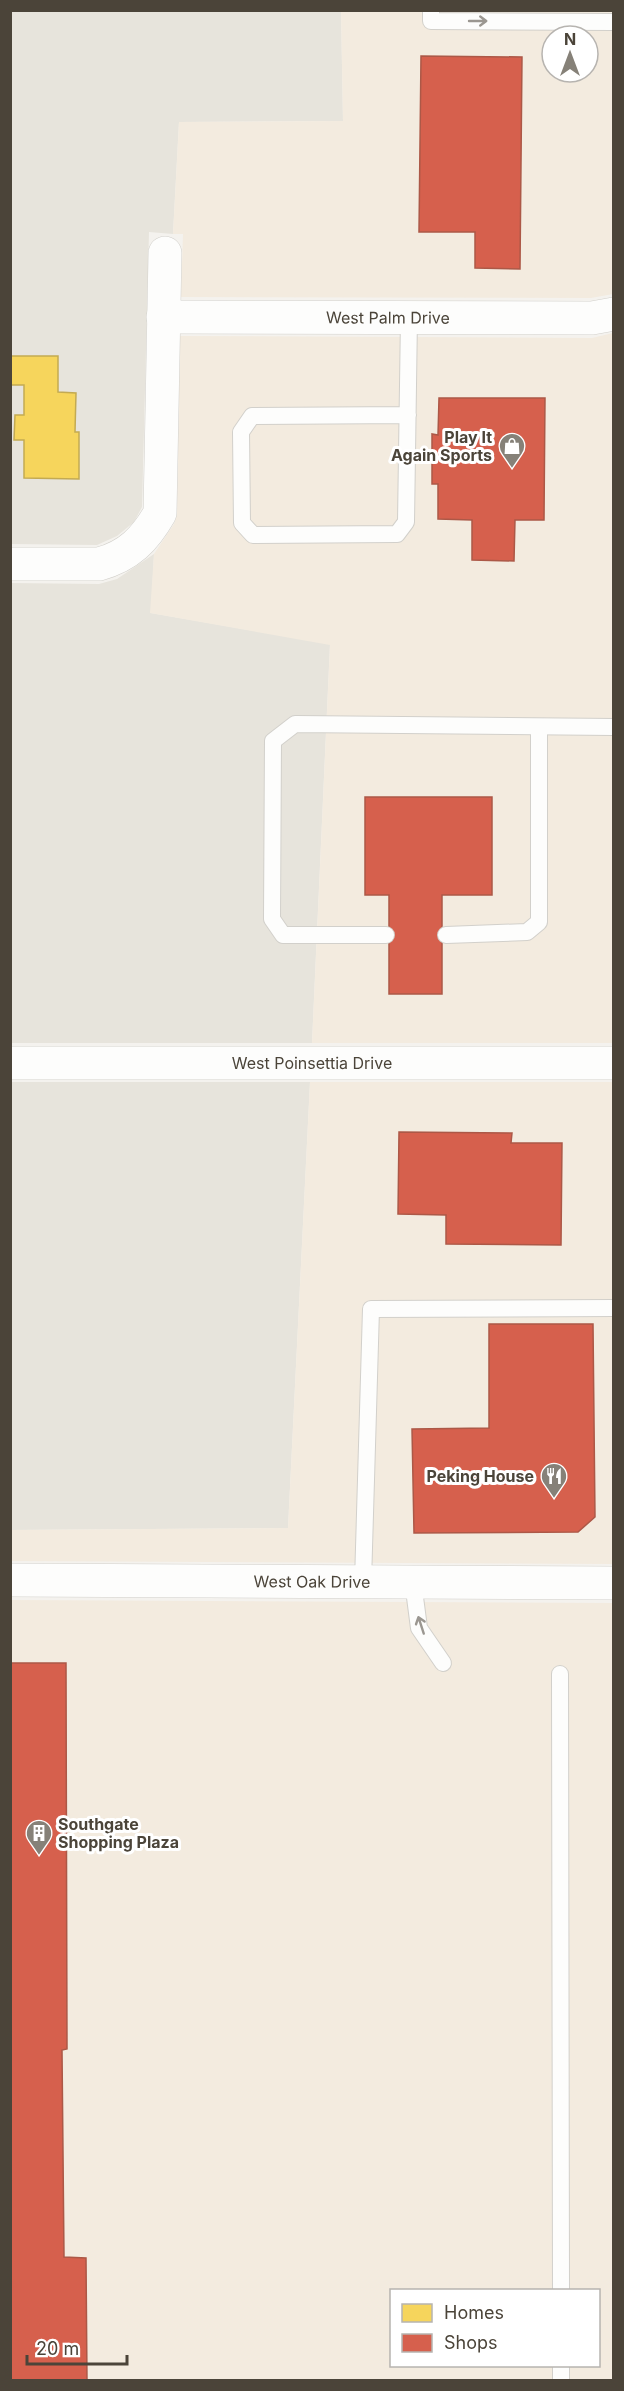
<svg xmlns="http://www.w3.org/2000/svg" width="624" height="2391" font-family="Inter,sans-serif">
<style>
.residential{fill:#e7e4dc}
.commercial{fill:#f3ebdf;fill-rule:evenodd}
.homes{fill:#f6d55c;stroke:#c3aa52;stroke-width:1.5}
.shops{fill:#d6604d;stroke:#ac5847;stroke-width:1.5}
.lines{fill:none;stroke-linecap:round;stroke-linejoin:round}
.service-casing{stroke:#d2d0cb;stroke-width:18}
.minor-casing{stroke:#d2d0cb;stroke-width:34}
.service{stroke:#fdfdfc;stroke-width:16}
.minor{stroke:#fdfdfc;stroke-width:33}
.oneway{stroke:#9b9791}
.labels{text-anchor:middle;dominant-baseline:central;stroke-width:6;stroke-linejoin:round;paint-order:stroke}
.street-label{font-size:16px;fill:#4b4439;stroke:#fff}
.poi-label{font-size:16px;font-weight:bold;fill:#4b4439;stroke:#fff;text-anchor:end}
</style>
<rect width="100%" height="100%" fill="#f4f2ee"/>
<!-- residential -->
<g class="residential">
<polygon points="11,11 341,11 343,121 179,122 173,234 149,232 142,507 134,522 117,536 97,545 11,544"/>
<polygon points="154,554 151,613 330,644 312,1043 11,1043 11,583 99,584 117,579"/>
<polygon points="10,1082 310,1082 288,1528 11,1530"/>
</g>
<!-- commercial -->
<g class="commercial">
<path d="M341,11h272v283l-22,4 -410,-1 2,-63h-10l6,-112 164,-1zM552,36h36v36h-36z"/>
<polygon points="613,333 613,1043 312,1043 330,645 150,613 154,554 174,524 177,514 180,336 592,338"/>
<polygon points="310,1082 613,1082 613,1564 11,1561 11,1530 288,1528"/>
<path d="M11,1600l602,3v777h-602zM392,2290h206v76h-206z"/>
</g>
<!-- homes -->
<polygon class="homes" points="10,356 58,356 58,392 76,393 75,432 79,432 79,479 24,478 24,440 14,440 15,415 24,415 24,385 10,385"/>
<!-- shops -->
<g class="shops">
<polygon points="421,56 522,57 520,269 475,268 475,232 419,232"/>
<polygon points="439,398 545,398 544,520 515,520 514,561 472,560 472,520 438,519 438,484 432,484 432,434 438,435"/>
<polygon points="365,797 492,797 492,895 442,895 442,994 389,994 389,895 365,895"/>
<polygon points="399,1132 512,1133 511,1143 562,1143 561,1245 446,1244 446,1215 398,1214"/>
<polygon points="489,1324 593,1324 595,1517 578,1532 414,1533 412,1429 489,1428"/>
<polygon points="10,1663 66,1663 67,2049 62,2050 64,2257 86,2258 87,2380 10,2380"/>
</g>
<g class="lines">
<!-- service casing -->
<g class="service-casing">
<g id="service">
<polyline points="431,10 431,21 614,22"/>
<polyline points="408,415 252,416 241,432 242,523 253,535 397,534 406,522 409,317"/>
<polyline points="386,935 283,935 272,919 273,741 295,724 614,727"/>
<polyline points="446,935 527,932 539,922 539,727"/>
<polyline points="363,1582 371,1309 614,1308"/>
<polyline points="413,1582 419,1628 443,1663"/>
<polyline points="560,1674 561,2290"/>
<polyline points="561,2380 561,2366"/>
</g>
</g>
<!-- minor casing -->
<g class="minor-casing">
<g id="minor">
<path id="s1" d="M163,317l429,1 22,-4"/>
<path d="M10,564h89c30,-8 46,-25 61,-51l5,-260"/>
<path id="s2" d="M10,1063h604"/>
<path id="s3" d="M10,1580l604,3"/>
</g>
</g>
<!-- service -->
<use href="#service" class="service"/>
<!-- minor -->
<use href="#minor" class="minor"/>
</g>
<!-- one-way arrows -->
<defs><path id="oneway-shaft" d="M-6 0H5M1.5-3L5.5 0L1.5 3" fill="none" stroke-width="1.6" stroke-linecap="round" stroke-linejoin="round" transform="scale(1.5)"/></defs>
<g class="oneway">
<use href="#oneway-shaft" transform="translate(478 21)"/>
<use href="#oneway-shaft" transform="translate(421 1625) rotate(-108)"/>
</g>
<!-- icons -->
<defs>
<g id="shop-pin" transform="scale(1.35)"><path d="M0 17L-7.5 6A9.5 9.5 0 1 1 7.5 6Z" fill="#868178" stroke="#fff"/><path d="M-5-2.5h2.3a2.7 3.5 0 0 1 5.4 0H5L5.5 6h-11ZM-1.5-2.5h3a1.5 2.3 0 0 0-3 0Z" fill="#fff"/></g>
<g id="restaurant-pin" transform="scale(1.35)"><path d="M0 17L-7.5 6A9.5 9.5 0 1 1 7.5 6Z" fill="#868178" stroke="#fff"/><path d="M-5-6h1v4h1v-4h1v4h1v-4h1v5L-1.5 .5V6h-2V.5L-5-1ZM5-6V6H3V1.5H1.5Q1.5-4 5-6Z" fill="#fff"/></g>
<g id="building-pin" transform="scale(1.35)"><path d="M0 17L-7.5 6A9.5 9.5 0 1 1 7.5 6Z" fill="#868178" stroke="#fff"/><path d="M-4-6H4V6H1V3H-1V6H-4ZM-2.5-4.3h1.7v1.8h-1.7ZM.8-4.3h1.7v1.8H.8ZM-2.5-1h1.7V.8h-1.7ZM.8-1h1.7V.8H.8Z" fill="#fff"/></g>
</defs>
<g fill-rule="evenodd">
<use href="#shop-pin" x="512" y="446"/>
<use href="#restaurant-pin" x="554" y="1476"/>
<use href="#building-pin" x="39" y="1833"/>
</g>
<g class="labels">
<!-- street labels -->
<g class="street-label">
<text stroke="none"><textPath href="#s1" startOffset="225">West Palm Drive</textPath></text>
<text stroke="none"><textPath href="#s2" startOffset="302">West Poinsettia Drive</textPath></text>
<text stroke="none"><textPath href="#s3" startOffset="302">West Oak Drive</textPath></text>
</g>
<!-- poi labels -->
<g class="poi-label">
<text x="492" y="437">Play It<tspan x="492" dy="18">Again Sports</tspan></text>
<text x="534" y="1476">Peking House</text>
<text x="58" y="1824" text-anchor="start">Southgate<tspan x="58" dy="18">Shopping Plaza</tspan></text>
</g>
</g>
<!-- border -->
<rect width="624" height="2391" fill="none" stroke="#4b4439" stroke-width="24"/>
<!-- legend -->
<rect x="390" y="2289" width="210" height="78" fill="#ffffff" stroke="#b7b4b0" stroke-width="1.5"/>
<rect x="402" y="2304" width="30" height="18" fill="#f6d55c" stroke="#b7b4b0" stroke-width="1.5"/>
<text x="444" y="2319" font-size="18" fill="#4b4439">Homes</text>
<rect x="402" y="2334" width="30" height="18" fill="#d6604d" stroke="#b7b4b0" stroke-width="1.5"/>
<text x="444" y="2349" font-size="18" fill="#4b4439">Shops</text>
<!-- north arrow -->
<g transform="translate(570 54)"><circle r="28" fill="#ffffff" stroke="#b7b4b0" stroke-width="1.5"/>
<path d="M0-4.5L10 22L0 15L-10 22Z" fill="#868178"/>
<text y="-9" font-size="16" font-weight="bold" text-anchor="middle" fill="#4b4439">N</text>
</g>
<!-- scale -->
<path d="M27 2355v9h100v-9" fill="none" stroke="#4b4439" stroke-width="3"/>
<text x="36" y="2355" font-size="18" fill="#4b4439" stroke="#ffffff" stroke-width="4.5" paint-order="stroke">20 m</text>
</svg>
